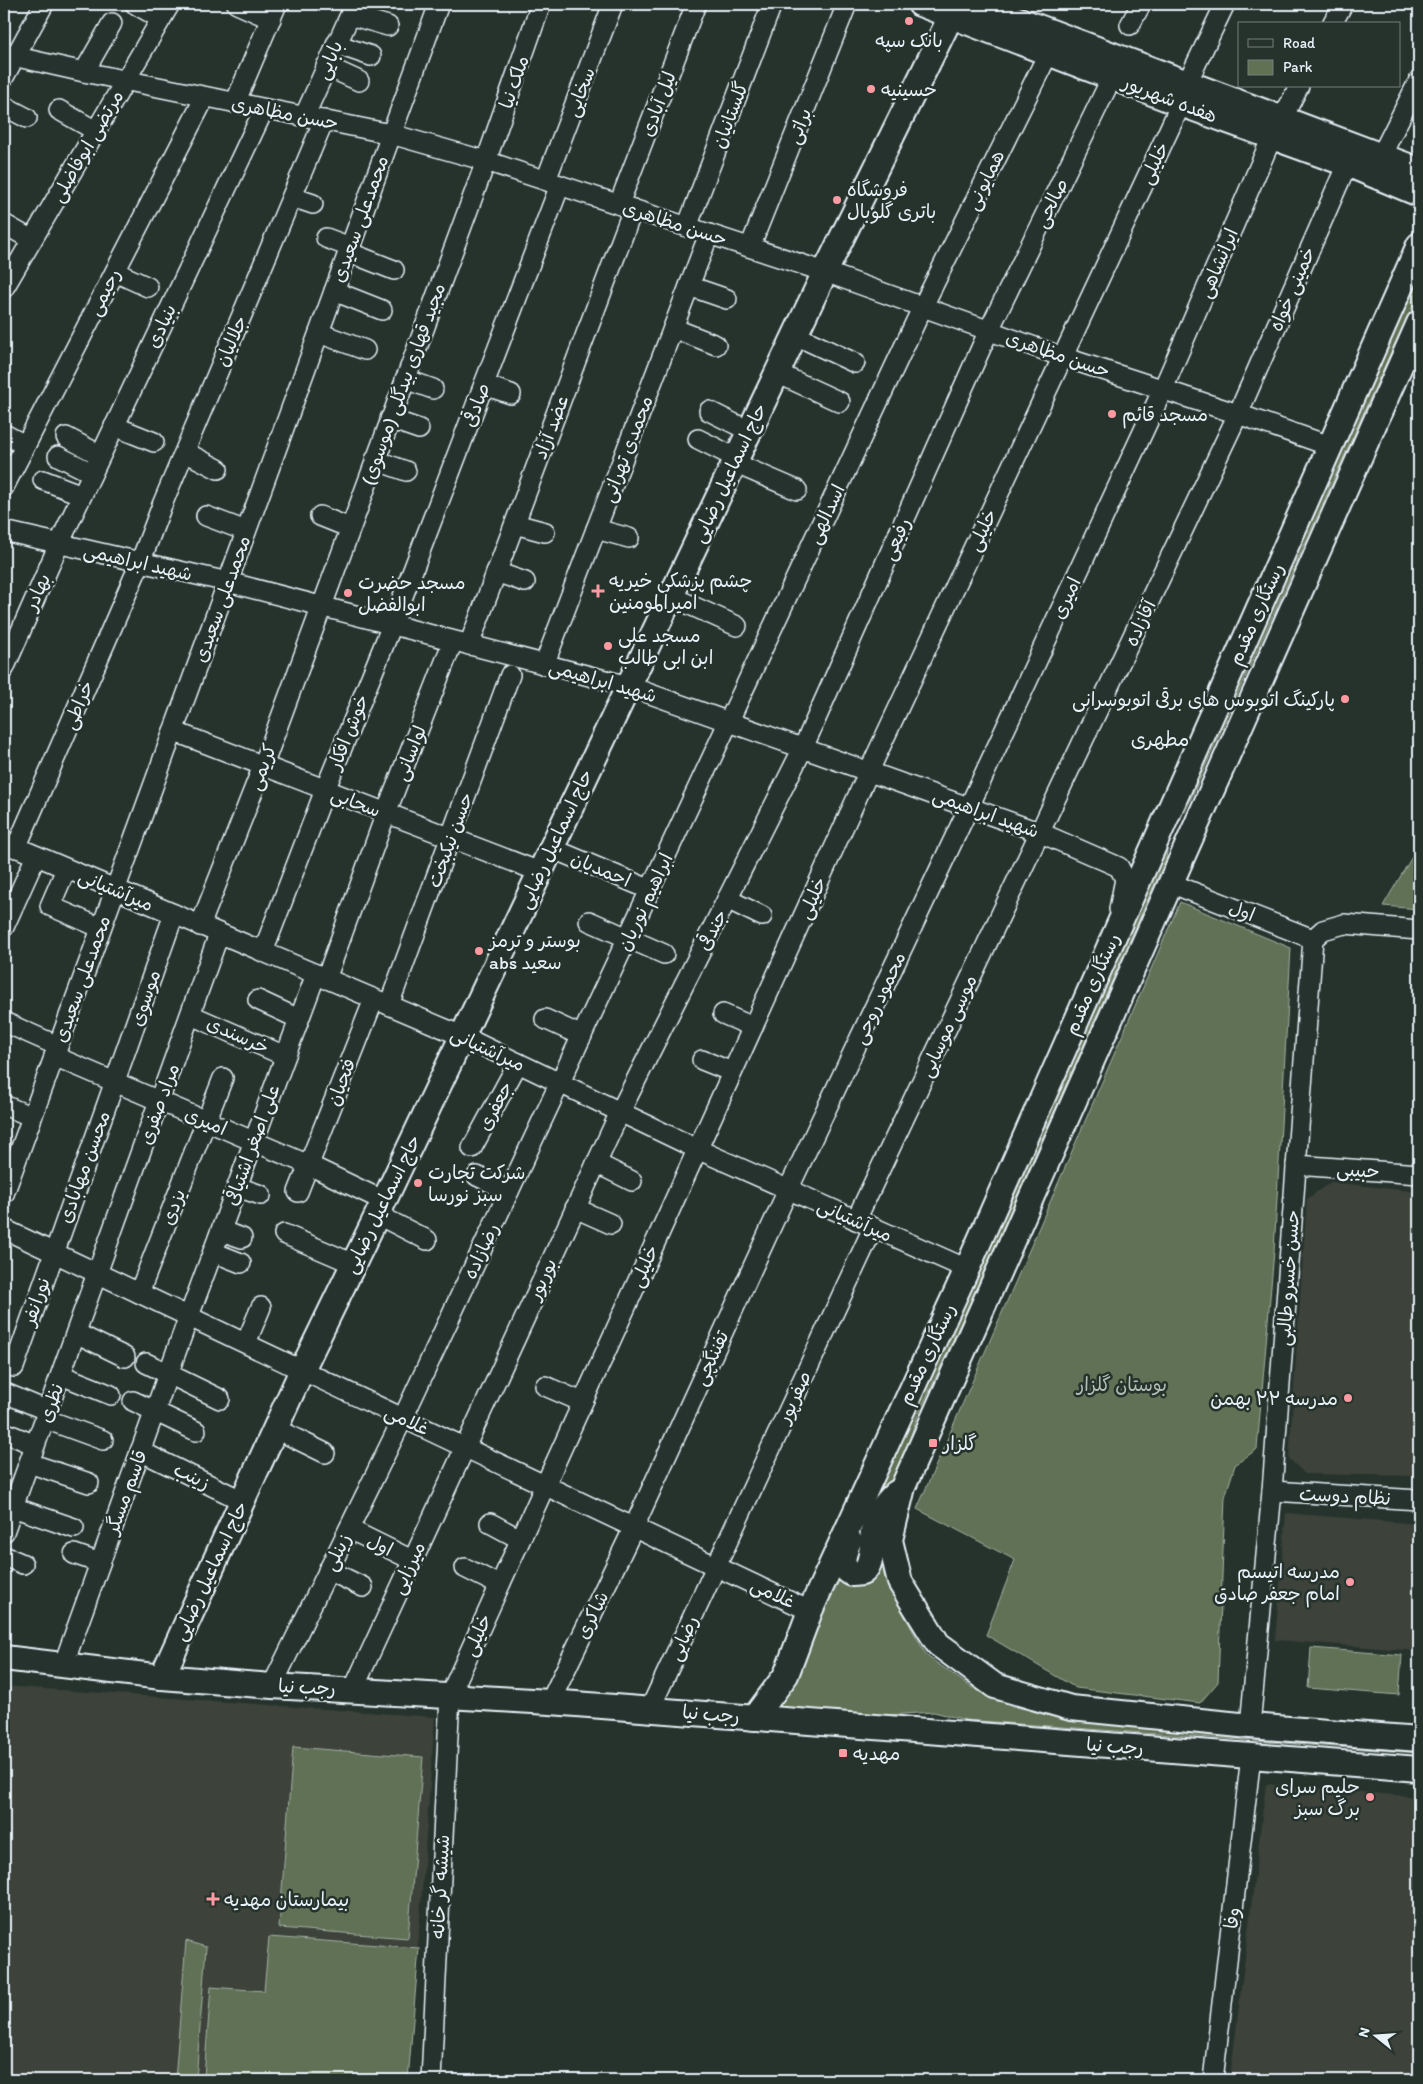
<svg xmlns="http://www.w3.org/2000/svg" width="1423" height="2084" font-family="Itim,'Playpen Sans Arabic',sans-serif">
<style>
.built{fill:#3c423a}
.green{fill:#617154;stroke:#a4b1a6}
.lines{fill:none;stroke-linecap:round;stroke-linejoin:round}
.minor-casing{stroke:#e8f1f8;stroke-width:22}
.major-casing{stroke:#e8f1f8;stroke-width:28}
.minor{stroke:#26332d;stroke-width:19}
.major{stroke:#26332d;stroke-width:24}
.poi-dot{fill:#ff9aa2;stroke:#26332d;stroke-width:2}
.labels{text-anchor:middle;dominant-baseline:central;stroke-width:5;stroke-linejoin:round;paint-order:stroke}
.poi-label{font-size:19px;fill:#e8f1f8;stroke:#26332d;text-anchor:start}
.street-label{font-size:19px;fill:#e8f1f8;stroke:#26332d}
.park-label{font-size:19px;fill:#b2beb6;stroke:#26332d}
.neighbourhood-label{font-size:20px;fill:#e8f1f8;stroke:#26332d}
</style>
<rect width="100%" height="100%" fill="#26332d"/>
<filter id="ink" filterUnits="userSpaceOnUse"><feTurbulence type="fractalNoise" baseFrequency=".02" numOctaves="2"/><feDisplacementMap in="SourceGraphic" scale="10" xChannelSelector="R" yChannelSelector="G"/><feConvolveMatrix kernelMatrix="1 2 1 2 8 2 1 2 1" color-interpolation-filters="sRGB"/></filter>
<g filter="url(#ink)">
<!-- built -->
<g class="built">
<polygon points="1331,1182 1419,1192 1419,1476 1305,1474 1289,1459 1307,1199"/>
<polygon points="1286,1513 1419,1524 1419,1651 1275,1640"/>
<polygon points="4,1686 435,1717 408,2080 4,2080"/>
<polygon points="1266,1784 1419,1797 1419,2080 1230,2080"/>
</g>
<!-- green -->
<g class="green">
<polygon points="1419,268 1419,293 1379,378 1186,810 1179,813"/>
<polygon points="1163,840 1168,846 1166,858 964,1316 916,1420 905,1454 889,1487 857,1566 850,1550"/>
<polygon points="1419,845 1419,909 1383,906"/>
<polygon points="1180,902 1291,948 1274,1251 1257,1449 1235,1465 1225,1497 1218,1682 1200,1703 1076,1688 986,1635 1015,1560 917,1509"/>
<polygon points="881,1544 884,1575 889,1588 927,1656 971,1687 1012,1706 1048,1714 1419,1745 1419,1753 966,1720 934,1712 886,1715 769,1709 836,1566 840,1576"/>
<polygon points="1311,1648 1402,1655 1399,1695 1308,1688"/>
<polygon points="293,1747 423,1757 408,1938 279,1928"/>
<polygon points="269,1937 419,1948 408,2080 241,2080 204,2077 211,1987 264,1991"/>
<polygon points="186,1941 206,1947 196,2080 175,2080"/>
</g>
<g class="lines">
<!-- minor casing -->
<g class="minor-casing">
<g id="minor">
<polyline points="135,4 161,19"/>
<polyline points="237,4 271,19"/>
<polyline points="350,15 388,26"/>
<polyline points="1332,24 1343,4"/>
<polyline points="1130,25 1141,4"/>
<polyline points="336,44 371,56"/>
<polyline points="4,54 84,72 391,134 486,161 825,272 1063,357 1238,414 1330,446"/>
<polyline points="326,66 359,81"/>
<polyline points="84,72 112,23"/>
<polyline points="4,77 44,4"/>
<polyline points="1187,83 1225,4"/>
<polyline points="235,103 277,4"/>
<polyline points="4,106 27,118"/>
<polyline points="59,110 96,131"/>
<polyline points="304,117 355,4"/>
<polyline points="1282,119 1299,86"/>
<polyline points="1381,156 1419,80"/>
<polyline points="546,180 613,4"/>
<polyline points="292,197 313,204"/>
<polyline points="619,204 696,4"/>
<polyline points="4,224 32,240"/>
<polyline points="687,227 772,4"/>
<polyline points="326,238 350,247"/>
<polyline points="750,247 847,4"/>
<polyline points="348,252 394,270"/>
<polyline points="115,272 148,287"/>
<polyline points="689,286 727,299"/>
<polyline points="4,288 170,4"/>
<polyline points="334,291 382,310"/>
<polyline points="673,328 716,345"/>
<polyline points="319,333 365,350"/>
<polyline points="795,335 855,363"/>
<polyline points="777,373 840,402"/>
<polyline points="405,379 433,389"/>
<polyline points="484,385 511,394"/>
<polyline points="709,411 749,431"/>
<polyline points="390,419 419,429"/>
<polyline points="114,426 154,442"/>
<polyline points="4,434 25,445"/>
<polyline points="66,437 100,455"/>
<polyline points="698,439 736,458"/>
<polyline points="185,452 218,469"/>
<polyline points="58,456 92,473"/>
<polyline points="375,460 406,471"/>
<polyline points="734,463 797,490"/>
<polyline points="43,480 82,495"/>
<polyline points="4,487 205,97"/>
<polyline points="206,516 246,531"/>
<polyline points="320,516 350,528"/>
<polyline points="515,524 545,532"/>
<polyline points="596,529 629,538"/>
<polyline points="4,531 228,582 628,686 1041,833 1119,867 1125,879 1119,909"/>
<polyline points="496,572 525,582"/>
<polyline points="670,596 737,626"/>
<polyline points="469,645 633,209"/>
<polyline points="544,665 709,234"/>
<polyline points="4,669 59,544 264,109"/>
<polyline points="173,731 540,872"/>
<polyline points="4,842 462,1036 697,1149 967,1269"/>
<polyline points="16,848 140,563 162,505 324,120"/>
<polyline points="551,848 651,890"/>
<polyline points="66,869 50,906 101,928"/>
<polyline points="1170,883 1313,939"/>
<polyline points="727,899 762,916"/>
<polyline points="589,921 664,954"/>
<polyline points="200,926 263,766 486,161 541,4"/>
<polyline points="4,927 36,856"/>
<polyline points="263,952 325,790 392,625 560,185"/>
<polyline points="326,979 386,813 453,641"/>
<polyline points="258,1000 299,1019"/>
<polyline points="389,1005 510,675"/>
<polyline points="723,1014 753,1027"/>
<polyline points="191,1015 285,1056"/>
<polyline points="545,1019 582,1036"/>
<polyline points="4,1022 58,1046"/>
<polyline points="54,1056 309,1165 384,1201"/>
<polyline points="702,1060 732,1072"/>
<polyline points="4,1105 32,1117"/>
<polyline points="472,1148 518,1063"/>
<polyline points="596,1163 632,1181"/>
<polyline points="1296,1165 1419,1174"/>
<polyline points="477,1176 509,1191"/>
<polyline points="237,1187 261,1195"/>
<polyline points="298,1192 374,999"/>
<polyline points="4,1194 439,4"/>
<polyline points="575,1208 611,1224"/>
<polyline points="378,1215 427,1240"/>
<polyline points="856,1220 1238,414 1347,164"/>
<polyline points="4,1229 810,1611"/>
<polyline points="221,1231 242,1238"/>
<polyline points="284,1234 354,1264"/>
<polyline points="213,1252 241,1263"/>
<polyline points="139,1293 223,1078"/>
<polyline points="76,1333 125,1357"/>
<polyline points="246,1343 261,1307"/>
<polyline points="4,1362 14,1367 174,914"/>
<polyline points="146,1363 220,1399"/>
<polyline points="61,1375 111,1395"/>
<polyline points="545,1386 582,1402"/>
<polyline points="5,1393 48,1411"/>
<polyline points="133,1401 196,1431"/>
<polyline points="45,1419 103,1440"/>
<polyline points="276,1429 325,1453"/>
<polyline points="4,1432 35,1445"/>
<polyline points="140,1451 243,1501"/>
<polyline points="29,1463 89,1483"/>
<polyline points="1272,1491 1419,1500"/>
<polyline points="4,1504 74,1528"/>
<polyline points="490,1523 520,1539"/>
<polyline points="349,1529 412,1560"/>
<polyline points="4,1532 219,934"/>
<polyline points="74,1554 100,1563"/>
<polyline points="4,1556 23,1564"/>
<polyline points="465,1568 499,1585"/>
<polyline points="328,1570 363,1587"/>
<polyline points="63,1666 189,1316 316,974"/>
<polyline points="272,1686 403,1418 923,306 1048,54"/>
<polyline points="353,1690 620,1112 803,748 989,330 1112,77"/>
<polyline points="550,1702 634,1527 788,1190 969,807 1163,389 1272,137"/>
<polyline points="650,1709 873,1228"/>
<polyline points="1250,1726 1272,1491 1313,939 1323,930 1344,924 1419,930"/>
<polyline points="431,2080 450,1695 869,771 1181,104"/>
<polyline points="1213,2080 1251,1756"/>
</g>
</g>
<!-- major casing -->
<g class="major-casing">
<g id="major">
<polyline points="920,4 1181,104 1347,164 1419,194"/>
<polyline points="977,4 1419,170"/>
<polyline points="1419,323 903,1487 890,1540 900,1582 938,1644 995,1686 1071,1708 1250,1726 1419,1739"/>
<path d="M849,1540c-4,12 -12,26 3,34l10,-1c12,-9 9,-29 11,-42 3,-14 12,-28 23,-38"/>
<polyline points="4,1658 162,1677 272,1686 550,1702 1419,1769"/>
<polyline points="162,1677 302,1370 384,1201 825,272 957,4"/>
<polyline points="754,1718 786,1675 810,1611 967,1269 1419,245"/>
</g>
</g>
<!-- minor -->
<use href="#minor" class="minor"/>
<!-- major -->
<use href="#major" class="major"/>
</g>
</g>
<!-- markers -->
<g class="poi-dot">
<circle cx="909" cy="21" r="5"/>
<circle cx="871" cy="89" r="5"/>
<circle cx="837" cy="200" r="5"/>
<circle cx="1112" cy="414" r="5"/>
<path d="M595.5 583.5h5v5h5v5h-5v5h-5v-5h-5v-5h5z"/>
<circle cx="348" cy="593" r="5"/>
<circle cx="608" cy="646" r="5"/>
<circle cx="1345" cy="699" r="5"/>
<circle cx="479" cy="951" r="5"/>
<circle cx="418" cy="1183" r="5"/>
<circle cx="1348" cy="1398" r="5"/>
<rect x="928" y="1438" width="10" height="10" rx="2.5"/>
<circle cx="1350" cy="1582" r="5"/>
<rect x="838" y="1748" width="10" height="10" rx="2.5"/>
<circle cx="1370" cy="1797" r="5"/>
<path d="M210.5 1891.5h5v5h5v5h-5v5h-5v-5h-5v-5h5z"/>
</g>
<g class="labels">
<!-- poi labels -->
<g class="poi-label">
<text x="909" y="40" text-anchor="middle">بانک سپه</text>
<text x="881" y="89">حسینیه</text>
<text x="847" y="189">فروشگاه<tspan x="847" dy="22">باتری گلوبال</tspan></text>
<text x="1122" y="414">مسجد قائم</text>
<text x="609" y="580">چشم پزشکی خیریه<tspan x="609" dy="22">امیرالمومنین</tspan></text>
<text x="358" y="582">مسجد حضرت<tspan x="358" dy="22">ابوالفضل</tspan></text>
<text x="618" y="635">مسجد علی<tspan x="618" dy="22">ابن ابی طالب</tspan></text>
<text x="1335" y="699" text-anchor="end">پارکینگ اتوبوس های برقی اتوبوسرانی</text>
<text x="489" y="940">بوستر و ترمز<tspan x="489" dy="22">abs سعید</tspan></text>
<text x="428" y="1172">شرکت تجارت<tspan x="428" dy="22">سبز نورسا</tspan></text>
<text x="1338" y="1398" text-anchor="end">مدرسه ۲۲ بهمن</text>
<text x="943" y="1443">گلزار</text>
<text x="1340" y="1571" text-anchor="end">مدرسه اتیسم<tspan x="1340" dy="22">امام جعفر صادق</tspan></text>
<text x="853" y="1753">مهدیه</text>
<text x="1360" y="1786" text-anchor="end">حلیم سرای<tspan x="1360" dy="22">برگ سبز</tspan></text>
<text x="224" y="1899">بیمارستان مهدیه</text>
</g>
<!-- street labels -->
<g class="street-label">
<text transform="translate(329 60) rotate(-66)">بابایی</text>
<text transform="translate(514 82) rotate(-71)">ملک نیا</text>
<text transform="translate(580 92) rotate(-69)">سخایی</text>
<text transform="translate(1170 99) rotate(21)">هفده شهریور</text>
<text transform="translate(658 104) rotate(-69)">لیل آبادی</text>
<text transform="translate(285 113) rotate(11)">حسن مظاهری</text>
<text transform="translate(730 115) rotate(-69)">گلستانیان</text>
<text transform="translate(799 126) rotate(-68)">براتی</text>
<text transform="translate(87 146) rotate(-60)">مرتضی ابوفاضلی</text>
<text transform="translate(1154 163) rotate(-65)">خلیلی</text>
<text transform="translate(985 180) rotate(-64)">همایونی</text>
<text transform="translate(1051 203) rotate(-64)">صالحی</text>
<text transform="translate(360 219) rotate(-70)">محمدعلی سعیدی</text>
<text transform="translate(675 223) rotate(18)">حسن مظاهری</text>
<text transform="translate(1218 263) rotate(-67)">ایرانشاهی</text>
<text transform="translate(1292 289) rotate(-67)">خمینی خواه</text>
<text transform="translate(104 292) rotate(-63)">رحیمی</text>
<text transform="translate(161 326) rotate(-65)">بنیادی</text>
<text transform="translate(231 341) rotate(-67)">جلالیان</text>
<text transform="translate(1058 354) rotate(19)">حسن مظاهری</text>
<text transform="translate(403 384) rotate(-70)">مجید قهاری بیدگلی (موسوی)</text>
<text transform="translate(476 405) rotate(-69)">صادقی</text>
<text transform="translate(551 427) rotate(-69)">عضد آزاد</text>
<text transform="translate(627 449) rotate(-69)">محمدی تهرانی</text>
<text transform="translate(729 473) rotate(-65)">حاج اسماعیل رضایی</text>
<text transform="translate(826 514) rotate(-65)">اسدالهی</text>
<text transform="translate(982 530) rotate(-65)">خلیلی</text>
<text transform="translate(896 539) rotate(-66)">رفیعی</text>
<text transform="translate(138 562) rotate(13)">شهید ابراهیمی</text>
<text transform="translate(37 592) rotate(-66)">بهادر</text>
<text transform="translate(1066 598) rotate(-65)">امیری</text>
<text transform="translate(222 599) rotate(-70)">محمدعلی سعیدی</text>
<text transform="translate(1256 614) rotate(-66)">رستگاری مقدم</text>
<text transform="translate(1140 623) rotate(-65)">آقازاده</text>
<text transform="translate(603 681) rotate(16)">شهید ابراهیمی</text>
<text transform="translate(78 705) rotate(-67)">خراطی</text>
<text transform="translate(348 732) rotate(-68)">خوش افکار</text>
<text transform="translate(410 753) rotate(-69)">لواسانی</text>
<text transform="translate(262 767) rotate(-69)">کریمی</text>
<text transform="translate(356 802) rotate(21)">سحابی</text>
<text transform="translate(986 813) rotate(20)">شهید ابراهیمی</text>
<text transform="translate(555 839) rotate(-65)">حاج اسماعیل رضایی</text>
<text transform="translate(450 840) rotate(-70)">حسن نیکبخت</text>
<text transform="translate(601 869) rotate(23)">احمدیان</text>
<text transform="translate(116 890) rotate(23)">میرآشتیانی</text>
<text transform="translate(812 898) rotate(-66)">خلیلی</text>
<text transform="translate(645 902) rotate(-65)">ابراهیم نوریان</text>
<text transform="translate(1242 911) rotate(21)">اول</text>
<text transform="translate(712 930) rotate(-63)">جندقی</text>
<text transform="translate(82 979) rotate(-70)">محمدعلی سعیدی</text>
<text transform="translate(1092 984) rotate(-66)">رستگاری مقدم</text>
<text transform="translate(145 998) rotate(-71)">موسوی</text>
<text transform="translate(879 998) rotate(-65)">محمود روحی</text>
<text transform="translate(948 1026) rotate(-65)">موسی موسایی</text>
<text transform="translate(238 1035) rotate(24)">خرسندی</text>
<text transform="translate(488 1049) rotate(25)">میرآشتیانی</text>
<text transform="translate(341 1082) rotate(-69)">فتحیان</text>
<text transform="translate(159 1104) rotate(-70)">مراد صفری</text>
<text transform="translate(495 1106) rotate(-62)">جعفری</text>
<text transform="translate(206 1121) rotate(23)">امیری</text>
<text transform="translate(252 1145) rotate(-70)">علی اصغر اشتیاقی</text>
<text transform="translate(84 1167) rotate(-70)">محسن مهابادی</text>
<text transform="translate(1358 1170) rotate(4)">حبیبی</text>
<text transform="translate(382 1204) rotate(-64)">حاج اسماعیل رضایی</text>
<text transform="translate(173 1207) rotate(-69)">یزدی</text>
<text transform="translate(855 1220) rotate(24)">میرآشتیانی</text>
<text transform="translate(481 1251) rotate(-65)">رضازاده</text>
<text transform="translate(644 1266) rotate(-66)">خلیلی</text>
<text transform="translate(1288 1278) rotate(-86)">حسن خسرو طالبی</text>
<text transform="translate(542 1279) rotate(-65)">بوربور</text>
<text transform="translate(36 1301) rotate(-71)">نورانفر</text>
<text transform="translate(927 1354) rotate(-65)">رستگاری مقدم</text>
<text transform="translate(711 1358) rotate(-65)">تفننگچی</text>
<text transform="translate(794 1397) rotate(-65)">صفرپور</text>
<text transform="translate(51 1403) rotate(-70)">نظری</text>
<text transform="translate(407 1420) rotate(25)">غلامی</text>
<text transform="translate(192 1476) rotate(26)">زینب</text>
<text transform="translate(126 1492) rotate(-70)">قاسم مسگر</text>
<text transform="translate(1345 1496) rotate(3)">نظام دوست</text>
<text transform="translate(380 1545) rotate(26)">اول</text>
<text transform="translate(337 1552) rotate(-64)">زینلی</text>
<text transform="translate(408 1568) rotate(-65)">میرزایی</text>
<text transform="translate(210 1571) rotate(-65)">حاج اسماعیل رضایی</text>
<text transform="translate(773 1593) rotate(25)">غلامی</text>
<text transform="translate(592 1615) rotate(-64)">شاکری</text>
<text transform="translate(477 1635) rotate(-66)">خلیلی</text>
<text transform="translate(683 1638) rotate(-66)">رضایی</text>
<text transform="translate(307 1687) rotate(3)">رجب نیا</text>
<text transform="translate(711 1714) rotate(5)">رجب نیا</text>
<text transform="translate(1115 1746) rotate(4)">رجب نیا</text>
<text transform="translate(440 1887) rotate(-87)">شیشه گر خانه</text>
<text transform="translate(1232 1918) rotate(-83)">وفا</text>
</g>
<!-- park labels -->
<g class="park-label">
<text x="1122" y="1384">بوستان گلزار</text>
</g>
<!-- neighbourhood labels -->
<g class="neighbourhood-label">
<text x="1160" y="739">مطهری</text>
</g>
</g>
<!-- margin -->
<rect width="1423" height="2084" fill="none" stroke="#26332d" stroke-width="20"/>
<rect x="10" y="10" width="1403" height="2064" fill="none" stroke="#e8f1f8" stroke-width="2" filter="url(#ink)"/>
<!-- legend -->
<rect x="1238" y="22" width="162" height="65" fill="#26332d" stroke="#747f7e"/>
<rect x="1248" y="39" width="25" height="8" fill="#26332d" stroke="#747f7e"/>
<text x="1283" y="48" font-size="15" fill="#e8f1f8">Road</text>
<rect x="1248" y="60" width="25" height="15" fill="#617154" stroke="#747f7e"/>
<text x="1283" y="72" font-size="15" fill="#e8f1f8">Park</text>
<!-- north arrow -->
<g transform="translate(1376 2036) rotate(287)" stroke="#26332d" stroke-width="4" paint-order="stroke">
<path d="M0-4L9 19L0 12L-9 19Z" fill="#e8f1f8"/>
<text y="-8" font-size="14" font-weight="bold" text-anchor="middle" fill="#e8f1f8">N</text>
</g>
</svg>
